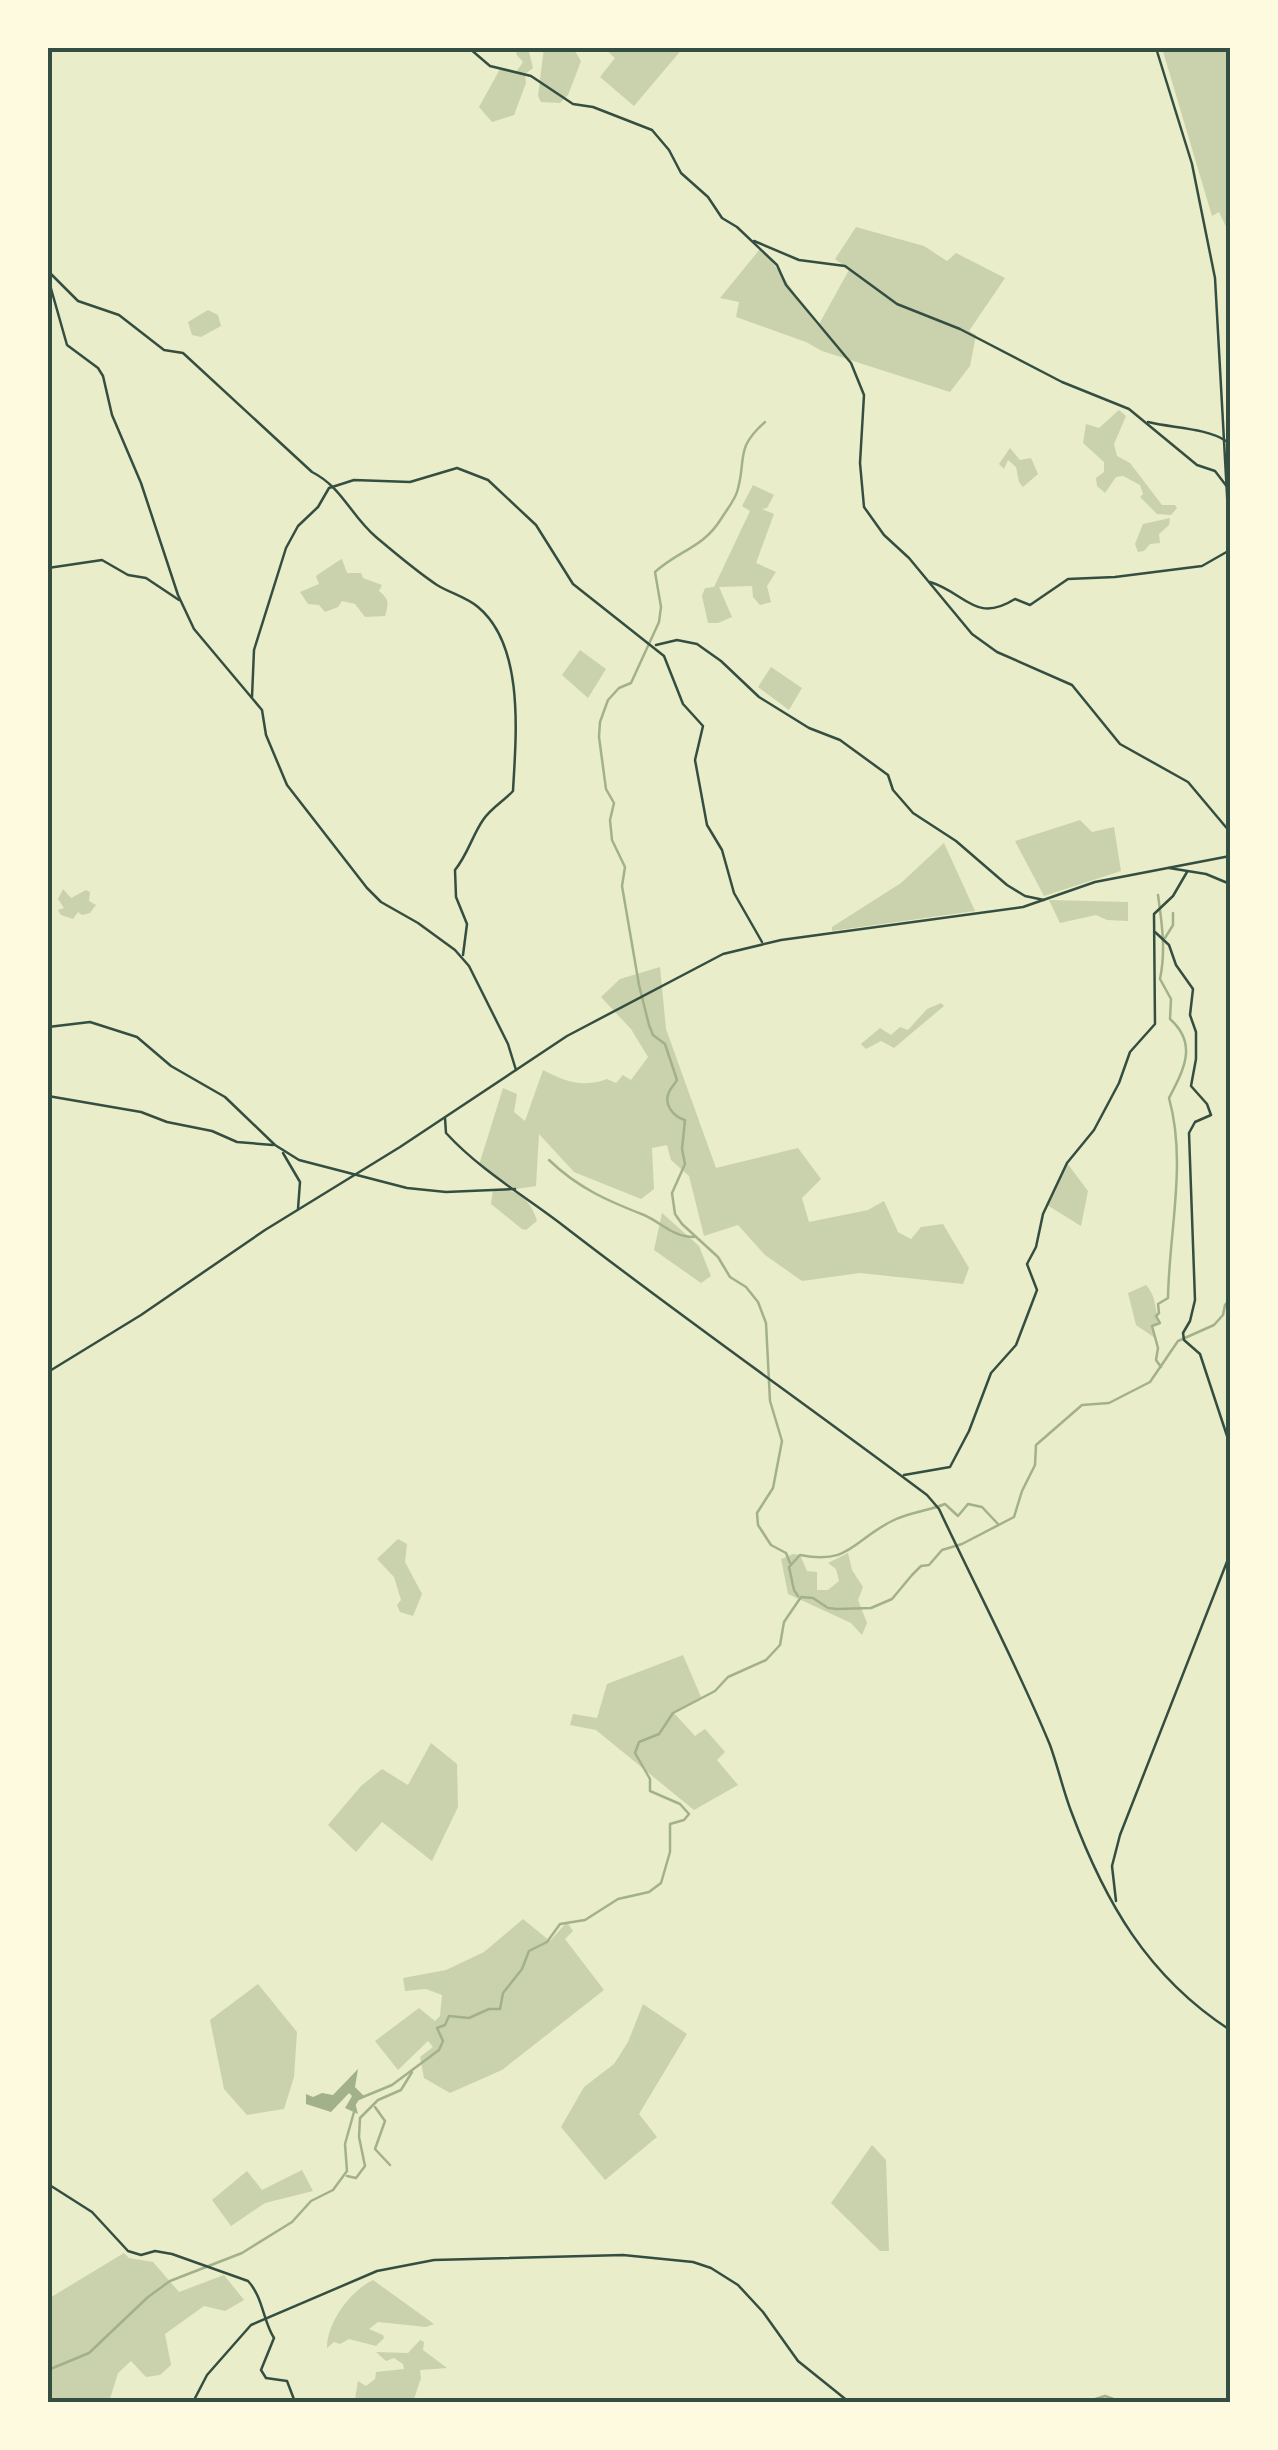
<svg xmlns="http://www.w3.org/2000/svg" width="1278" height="2450" font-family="'Sofia Sans Condensed',sans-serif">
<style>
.green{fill:#cad2ad}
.water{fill:#a3b18a}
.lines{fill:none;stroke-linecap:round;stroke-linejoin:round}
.stream{stroke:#a3b18a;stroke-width:2.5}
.minor{stroke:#344e41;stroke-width:2.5}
.neatline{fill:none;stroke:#344e41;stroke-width:4}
</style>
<rect width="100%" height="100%" fill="#e9edc9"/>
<!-- green -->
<g class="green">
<polygon points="528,48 533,68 525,74 526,83 514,115 492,122 479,107 500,69 516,72 523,62 516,54 517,51"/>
<polygon points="544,48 573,48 581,61 568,95 560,103 541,102 538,96"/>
<polygon points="604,48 683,48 634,106 600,77 615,58"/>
<polygon points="1162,48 1230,48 1230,235 1219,212 1212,216"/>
<path d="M856,227l68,19 23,15 9,-8 49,25 -36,53 7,4 -6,31 -20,26 -128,-41 -16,-9 -70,-25 3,-15 -19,-4 40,-49c23,23 38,52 58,77l31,-56 -14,-11z"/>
<polygon points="208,310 218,315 221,326 201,337 192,335 188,322"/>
<polygon points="1119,410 1126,416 1114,444 1117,456 1130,463 1162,505 1175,505 1177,508 1171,515 1157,514 1140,497 1143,494 1140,485 1123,476 1116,477 1105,493 1097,486 1096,478 1104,472 1104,462 1083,443 1086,424 1099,428"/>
<polygon points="1010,448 1020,460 1031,458 1038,474 1023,487 1019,482 1016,467 1008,460 1004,469 999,464"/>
<polygon points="753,485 774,495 767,508 762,509 774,514 756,563 776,572 767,586 771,602 760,605 753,597 752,586 719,587 732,617 718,623 708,623 702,596 705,588 714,587 750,511 742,506"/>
<polygon points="1170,518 1169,525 1159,534 1160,543 1150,544 1144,551 1138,552 1135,544 1143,524"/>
<path d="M342,559l5,14h14l2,5 19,7 -3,6c10,8 10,12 6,25l-20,1 -10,-13 -13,-3 -4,6 -13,5 -6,-7 -11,-1 -8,-12 19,-8 -3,-8c3,-2 23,-16 26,-17z"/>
<polygon points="580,650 606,669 588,698 562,675"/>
<polygon points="771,667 802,688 789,710 758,687"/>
<polygon points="1080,820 1092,832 1114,827 1121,871 1044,896 1015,841"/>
<polygon points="944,843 975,911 832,931 832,927 901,883"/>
<polygon points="63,889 71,898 86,890 90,892 89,901 96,905 90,913 82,915 78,912 73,919 61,915 58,910 64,908 58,899"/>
<polygon points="1049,900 1128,902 1128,921 1107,920 1096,915 1060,923"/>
<path d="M660,967l6,62 50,139 82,-20 23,31 -19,19 7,24 59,-12 16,-9 14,31 13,7 10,-12 22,-3 26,44 -6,16 -103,-11 -58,8 -37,-26 -27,-30 -34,11 -15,-60 -18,-16 -4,-15 -15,3 2,41 -13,10 -67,-27 -35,-38 -3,52 -20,3 -37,-24 24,-77 14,6 -3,18 11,9 18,-51c23,12 40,18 64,9l9,4 7,-8 8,5 17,-23 -17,-28 -30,-32 19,-18z"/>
<polygon points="941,1003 944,1006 894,1048 881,1041 866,1049 861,1044 880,1028 891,1035 900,1027 908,1030 927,1009"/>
<polygon points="1067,1163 1088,1191 1081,1226 1047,1205"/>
<path d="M493,1189c24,0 37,9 44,32l-11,9 -4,-1 -31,-25z"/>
<polygon points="662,1213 699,1246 711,1276 701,1283 654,1250"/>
<path d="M1146,1285c12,13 8,28 14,38l-8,3 3,12 -19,-13 -8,-32z"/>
<polygon points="398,1539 407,1544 405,1562 422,1594 413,1616 400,1612 397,1605 401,1600 394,1577 377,1559"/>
<polygon points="848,1553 852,1570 863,1587 858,1600 867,1623 862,1635 851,1623 788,1594 781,1559 793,1554 800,1555 807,1571 817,1572 817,1590 828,1590 839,1581 836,1569 828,1563"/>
<polygon points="683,1655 701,1697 674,1713 695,1736 705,1729 725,1752 717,1760 738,1785 694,1810 596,1730 570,1725 573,1714 597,1718 607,1684"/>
<polygon points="431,1743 457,1764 458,1807 432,1861 382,1822 356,1852 328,1825 361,1786 382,1769 408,1785"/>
<polygon points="523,1919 550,1941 567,1922 573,1931 565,1939 604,1990 502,2070 450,2093 424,2078 420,2057 433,2047 428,2041 398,2070 375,2041 419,2008 435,2021 440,2016 442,1995 426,1989 405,1991 403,1978 446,1970 484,1952"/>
<polygon points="258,1984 297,2032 294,2077 284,2109 247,2115 224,2089 210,2020"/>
<polygon points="643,2004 687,2034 639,2114 657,2137 605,2180 561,2127 584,2087 614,2064 628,2042"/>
<polygon points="872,2145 886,2160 889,2251 880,2251 831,2203"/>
<polygon points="302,2170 313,2191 265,2203 231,2226 212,2200 247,2171 262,2190"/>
<polygon points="124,2253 129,2258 153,2262 179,2292 224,2275 244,2300 225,2311 204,2306 165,2334 171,2365 160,2375 146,2377 131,2361 118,2373 109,2402 48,2402 48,2299"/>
<path d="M373,2280l61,44 -8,3 -48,-5 -9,7 14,6 1,3 -8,8 -27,-7 -9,5 -6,-2 -7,6c0,-25 22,-56 46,-68z"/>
<polygon points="420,2340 424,2342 423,2350 447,2368 420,2370 421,2378 413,2402 350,2402 355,2399 358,2381 366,2386 375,2379 376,2372 404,2369 403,2364 394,2358 386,2361 376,2352 408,2353"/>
</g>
<!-- water -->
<polygon class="water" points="358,2069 355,2087 365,2097 355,2102 358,2114 345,2108 352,2096 349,2093 331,2112 306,2104 306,2094 313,2097 322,2093 333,2095"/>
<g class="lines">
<!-- stream -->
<g class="stream">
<path d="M765,422c-31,27 -18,38 -28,70 -3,9 -11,19 -16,27 -18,29 -42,31 -66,53l6,35 -2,15 -28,61 -12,5 -11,12 -8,22 -1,15 7,52 8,14 -4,17 2,20 13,27 -3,19 17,99 10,40 4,10 12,9 12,36c-2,4 -6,7 -8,12 -6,13 5,25 16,28l-3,29 3,15 -13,29 3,21 7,10 36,33 12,20 16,10 12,15 8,21 4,78 12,40 -9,47 -16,25 1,12 13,20 15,8 4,10"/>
<path d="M1158,895c4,29 8,55 2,84l11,20 -1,20c28,25 14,50 -1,79 18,65 0,133 -1,200l-10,6 1,9 -3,3 4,7 -8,3 6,22 -2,12 5,7"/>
<polyline points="1165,938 1173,925 1173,913"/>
<path d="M549,1160c29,28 59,41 95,55 18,8 29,22 50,22"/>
<path d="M798,1596l-4,-6 -5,-23 11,-12c50,10 52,-14 92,-34 15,-8 36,-10 53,-17l13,12 10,-12 14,3 16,17"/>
<polyline points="354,2105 358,2099 392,2085 439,2050 443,2041 437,2028 445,2025 449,2016 469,2018 489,2009 500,2009 503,1993 522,1969 529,1951 547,1942 560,1924 585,1920 618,1899 649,1892 661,1883 670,1852 670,1824 684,1820 689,1814 680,1804 650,1791 650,1779 635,1753 639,1742 659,1734 673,1713 715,1691 728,1677 766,1660 780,1645 784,1622 801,1597 813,1598 828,1608 837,1609 871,1608 892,1599 912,1575 921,1566 929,1565 942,1550 962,1544 1014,1517 1022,1491 1035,1465 1036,1445 1082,1405 1109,1403 1150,1382 1178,1341 1214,1325 1223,1315 1225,1305 1230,1300"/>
<polyline points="375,2107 385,2121 375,2149 390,2165"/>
<polyline points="347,2176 356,2178 365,2166 359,2137 360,2118 378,2100 401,2090 412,2072"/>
<polyline points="48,2370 89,2353 148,2297 170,2281 242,2253 292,2222 311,2201 333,2190 347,2171 345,2144 354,2112"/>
<polyline points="1086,2402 1105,2396 1122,2402"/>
</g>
<!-- minor -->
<g class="minor">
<polyline points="469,48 490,66 531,76 573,104 593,107 652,130 669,150 681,173 708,197 722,218 737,227 777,265 786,285 851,363 864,395 860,463 864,507 884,535 909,558 972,634 997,652 1072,685 1120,744 1188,782 1230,832"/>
<polyline points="1156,48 1192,164 1215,278 1230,549"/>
<polyline points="754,241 799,260 845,266 897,304 960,329 1062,382 1129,409 1197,465 1215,471 1228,488"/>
<path d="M48,271l30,30 41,14 45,35 19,3 129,119c30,15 39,44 64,65 19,16 40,34 61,48 13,8 29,12 41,22 47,39 38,129 35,184 -9,10 -22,17 -30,29 -11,16 -15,34 -28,50l1,27 11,27 -4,31"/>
<polyline points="48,278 67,345 98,368 103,376 112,415 141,483 178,595 194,629 262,710 266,735 287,785 367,888 381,902 418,923 455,950 469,966 508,1044 516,1070"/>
<path d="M1148,422c24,6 59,6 78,19"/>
<polyline points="48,568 102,560 128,575 146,578 179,600"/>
<path d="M930,582c36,11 45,42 85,17l15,6 38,-26 47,-2 87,-11 28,-16"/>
<polyline points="656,645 677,640 697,644 721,661 759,697 809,728 840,740 888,775 893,790 913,813 956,841 1007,885 1025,896 1044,900"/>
<polyline points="252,697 254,650 286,548 298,526 318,507 329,488 354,480 410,482 457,468 488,480 536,525 573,584 664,656 683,704 703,726 695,760 707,825 722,850 734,893 762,942"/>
<polyline points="1169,868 1206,874 1230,884"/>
<polyline points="1155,932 1169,945 1176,965 1193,989 1190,1015 1196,1032 1196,1059 1191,1086 1207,1104 1211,1115 1195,1122 1189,1133 1195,1300 1190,1321 1183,1333 1184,1340 1200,1354 1230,1445"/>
<polyline points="48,1027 90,1022 137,1037 171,1066 225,1097 275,1145 299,1160 407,1188 446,1192 515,1189"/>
<polyline points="48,1096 141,1112 167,1122 212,1131 237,1142 273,1145"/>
<path d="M445,1118l1,15c35,38 79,63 119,94 119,92 242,178 362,268l12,14c37,79 78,156 111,236 8,22 13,45 21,66 34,91 76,165 159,219"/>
<polyline points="283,1153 300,1182 298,1209"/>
<polyline points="48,1372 141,1315 265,1230 400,1147 567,1036 723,954 781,940 1023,907 1095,882 1230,856"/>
<polyline points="904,1475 950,1467 969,1431 991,1373 1016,1345 1037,1290 1027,1264 1036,1247 1043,1214 1067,1163 1094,1130 1119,1083 1130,1052 1155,1024 1154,914 1173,896 1187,872"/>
<polyline points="1116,1901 1112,1866 1120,1835 1230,1554"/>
<path d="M48,2184l44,28 36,39 13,4 14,-4 17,3 76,27c15,16 15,40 26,57l-13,32 5,8 21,3 8,21"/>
<polyline points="193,2402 207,2375 251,2325 377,2271 434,2260 623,2255 693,2262 711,2268 738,2285 763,2312 798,2361 849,2402"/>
</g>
</g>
<!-- border -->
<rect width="1278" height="2450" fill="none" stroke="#fefae0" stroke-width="100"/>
<rect x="50" y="50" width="1178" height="2350" class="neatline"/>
</svg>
